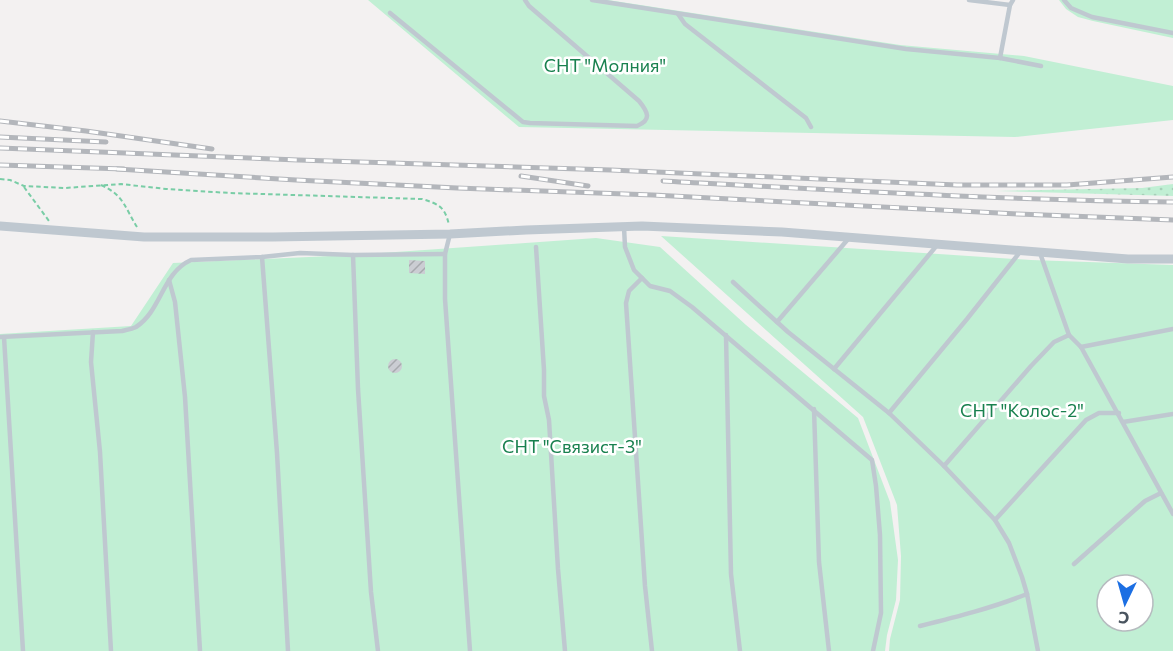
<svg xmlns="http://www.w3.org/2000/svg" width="1173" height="651" font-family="Commissioner,sans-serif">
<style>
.grass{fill:url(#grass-dots)}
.green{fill:#c1efd4;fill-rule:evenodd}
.building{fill:url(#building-hatch)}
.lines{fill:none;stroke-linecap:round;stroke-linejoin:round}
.path{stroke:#79cda6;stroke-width:2;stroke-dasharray:4.5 3;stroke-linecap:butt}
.lane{stroke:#bfc8d0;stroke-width:4.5}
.street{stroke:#bfc8d0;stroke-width:9}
.rail-casing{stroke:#b3b6bb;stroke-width:5}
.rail{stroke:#fff;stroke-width:3;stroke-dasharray:9;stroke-linecap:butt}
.labels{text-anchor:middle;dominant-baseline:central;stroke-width:5;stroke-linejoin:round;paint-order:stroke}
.park-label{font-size:18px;fill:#19814f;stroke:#fff}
</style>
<defs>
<pattern id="grass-dots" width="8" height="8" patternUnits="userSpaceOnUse" patternTransform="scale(1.5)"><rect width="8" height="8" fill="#c1efd4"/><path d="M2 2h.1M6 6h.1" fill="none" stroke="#a7cfb8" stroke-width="1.8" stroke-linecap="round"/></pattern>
<pattern id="building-hatch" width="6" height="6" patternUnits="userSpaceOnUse" patternTransform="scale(1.5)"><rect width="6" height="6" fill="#cbcdd3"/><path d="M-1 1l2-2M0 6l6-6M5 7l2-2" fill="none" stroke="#a7a9ae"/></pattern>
</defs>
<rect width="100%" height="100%" fill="#f3f1f1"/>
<!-- grass -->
<polygon class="grass" points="1173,184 1173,196 996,191 1142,188"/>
<!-- green -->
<g class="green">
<polygon points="368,0 608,0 900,45 1024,56 1173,86 1173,120 1015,137 519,127"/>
<polygon points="1059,0 1173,0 1173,38 1093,21 1078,17 1066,9"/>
<path d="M661,236l370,24 142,5v386h-284l1,-12 10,-39 1,-44 -4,-51 -34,-88zM1107,585h36v36h-36z"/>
<polygon points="596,238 660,247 746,325 858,418 890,502 898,560 896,600 887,635 885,651 0,651 0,334 131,326 173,263 353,255"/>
</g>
<!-- building -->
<g class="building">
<polygon points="409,260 425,261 425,274 409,273"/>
<circle cx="395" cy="366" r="7"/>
</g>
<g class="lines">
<!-- path -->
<g class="path">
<path d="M0,179l10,1 14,6 41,2 56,-4 45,5 64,4 192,6c17,5 23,8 27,26"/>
<path d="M101,185c23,10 24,23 36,42"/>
<polyline points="24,187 49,221"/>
</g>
<!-- lane -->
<g class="lane">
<polyline points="592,0 906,49 1000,58 1041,66"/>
<polyline points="969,0 1010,5"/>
<polyline points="1064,0 1071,8 1092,17 1173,33"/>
<path d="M390,13l133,109 7,1 107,3c15,-6 11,-14 2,-25l-110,-95 -4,-6"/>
<polyline points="678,14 685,24 694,31 806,118 811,127"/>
<polyline points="1000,58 1010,5 1013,0"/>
<polyline points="624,227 625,247 634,270 650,286 670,291 692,307 872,460 876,486 880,535 881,613 873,651"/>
<polyline points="450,234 445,254 445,299 470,651"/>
<polyline points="536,247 544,370 544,396 549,420 558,569 565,651"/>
<polyline points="1040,253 1069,335 1081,347 1173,514"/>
<polyline points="353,255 358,389 371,592 378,651"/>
<polyline points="262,257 277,453 288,651"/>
<polyline points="642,278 629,291 626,303 645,586 652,651"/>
<polyline points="169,280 175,302 185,397 200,651"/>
<polyline points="733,282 788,332 889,413 944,466 995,520 1009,543 1022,577 1027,594 1038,651"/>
<polyline points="777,322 849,238"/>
<polyline points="93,332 91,362 100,452 111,651"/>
<polyline points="726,335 731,574 740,651"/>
<path d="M0,337l122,-6c4,-1 10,-2 14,-4 26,-17 26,-54 55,-67l71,-3 38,-4 53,2 92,-1"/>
<polyline points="4,337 23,651"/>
<polyline points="1081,347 1173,329"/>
<polyline points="834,369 938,244"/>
<polyline points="814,409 819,562 829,651"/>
<polyline points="889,413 967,319 1020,252"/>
<polyline points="1123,422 1173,414"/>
<polyline points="944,466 1031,366 1054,342 1069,335"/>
<polyline points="995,520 1086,420 1099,413 1119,413"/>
<polyline points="1074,564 1145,501 1161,493"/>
<path d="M920,626c36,-9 72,-18 107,-32"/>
</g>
<!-- street -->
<polyline class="street" points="0,226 144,237 273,237 450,234 526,230 642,226 782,232 1128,259 1173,259"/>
<!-- rail casing -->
<g class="rail-casing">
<g id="rail">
<polyline points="0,121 86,131 212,149"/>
<polyline points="0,137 106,142"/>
<polyline points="0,148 298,160 611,170 957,185 1067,185 1173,177"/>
<polyline points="0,165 124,169"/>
<polyline points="117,169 296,180 457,188 653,195 1018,214 1173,220"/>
<polyline points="521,176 588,186"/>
<path d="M663,181c170,9 340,19 510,21"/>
</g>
</g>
<!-- rail -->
<use href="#rail" class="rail"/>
</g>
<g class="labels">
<!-- park labels -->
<g class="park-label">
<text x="605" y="65">СНТ "Молния"</text>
<text x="1022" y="410">СНТ "Колос-2"</text>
<text x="572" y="446">СНТ "Связист-3"</text>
</g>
</g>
<!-- north arrow -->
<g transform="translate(1125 603) rotate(185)"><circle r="28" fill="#ffffff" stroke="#b6bbbf" stroke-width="1.5"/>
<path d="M0-4.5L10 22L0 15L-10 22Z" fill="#1c6fe3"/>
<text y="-9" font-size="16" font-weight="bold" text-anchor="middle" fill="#49545f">С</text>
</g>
</svg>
